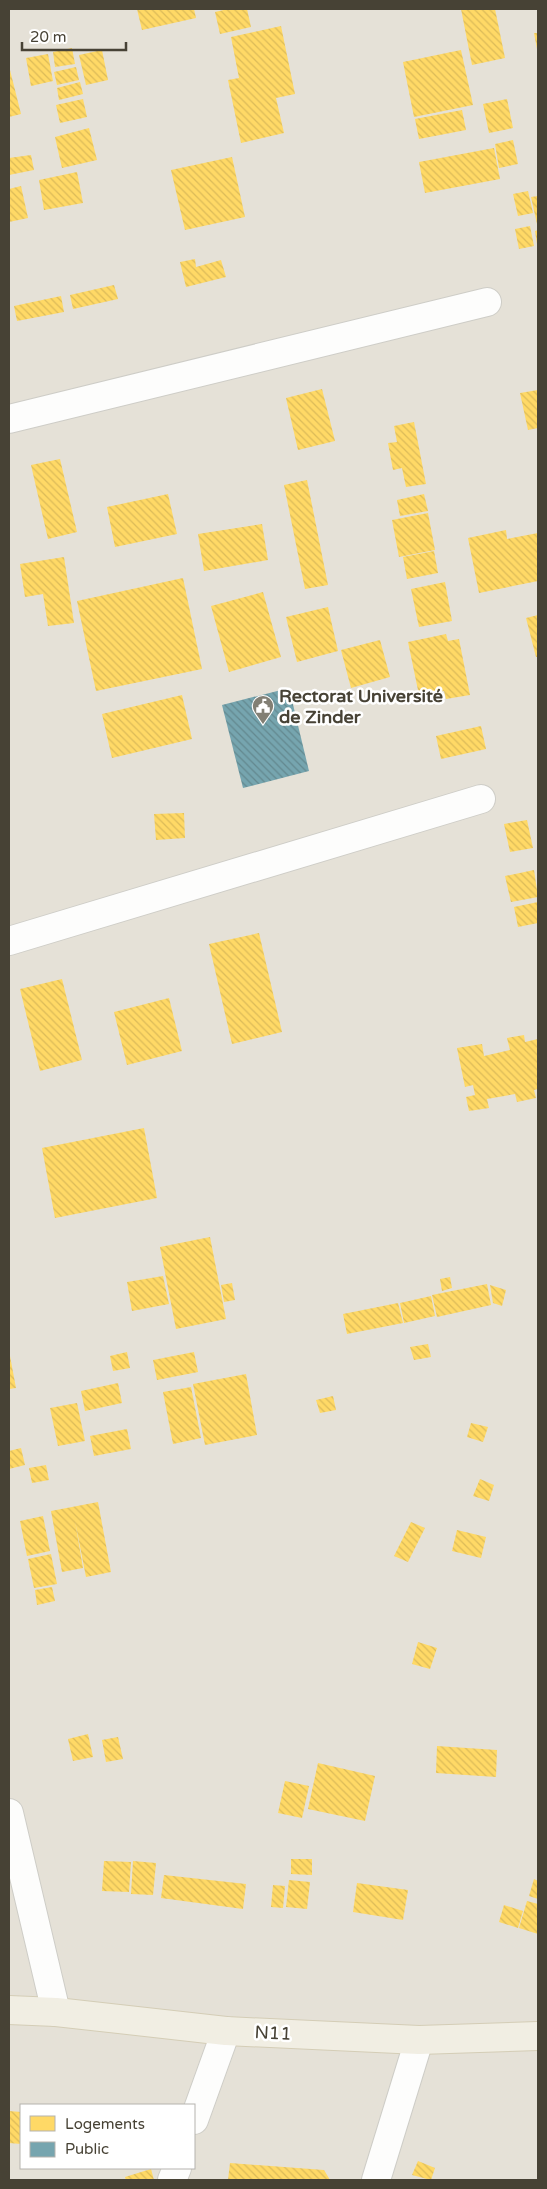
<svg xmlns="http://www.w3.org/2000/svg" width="547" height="2189" font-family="'Varela Round',sans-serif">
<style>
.residential{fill:#e5e1d7;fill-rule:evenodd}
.homes{fill:url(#homes-back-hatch)}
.public{fill:url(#public-back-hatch)}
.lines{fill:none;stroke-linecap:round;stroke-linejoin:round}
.minor-casing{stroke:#cecdc7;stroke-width:30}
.major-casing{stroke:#d4cdb6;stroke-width:30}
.minor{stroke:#fdfdfc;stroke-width:28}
.major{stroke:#f1eee3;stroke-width:28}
.labels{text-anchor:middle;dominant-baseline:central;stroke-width:5;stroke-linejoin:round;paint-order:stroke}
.poi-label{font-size:18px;font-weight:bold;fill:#474235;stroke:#fff;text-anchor:start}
.street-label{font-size:18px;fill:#474235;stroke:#fff}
</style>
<defs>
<pattern id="homes-back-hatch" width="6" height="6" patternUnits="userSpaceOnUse" patternTransform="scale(1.25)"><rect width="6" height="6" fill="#ffd966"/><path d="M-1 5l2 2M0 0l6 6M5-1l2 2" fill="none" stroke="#dcbb59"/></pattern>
<pattern id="public-back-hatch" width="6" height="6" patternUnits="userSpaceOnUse" patternTransform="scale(1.25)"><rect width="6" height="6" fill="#76a5af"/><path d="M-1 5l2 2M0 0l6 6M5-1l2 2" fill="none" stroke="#63888f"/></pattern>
</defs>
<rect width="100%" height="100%" fill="#f0efea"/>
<!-- residential -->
<path class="residential" d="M9,9h529v2171h-529zM21,2105h173v63h-173z"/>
<!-- homes -->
<g class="homes">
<polygon points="137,9 194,9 196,18 142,30"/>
<polygon points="228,9 247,9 251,27 220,34 215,12"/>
<polygon points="461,9 495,9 505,58 472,65"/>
<polygon points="281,26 295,94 276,98 284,133 241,143 228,80 239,78 231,37"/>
<polygon points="534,33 538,33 538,49 537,49"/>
<polygon points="72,48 75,64 55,67 53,52"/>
<polygon points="102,50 108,80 86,85 79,55"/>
<polygon points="461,50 473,105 414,117 403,62"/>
<polygon points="48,54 53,81 31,86 26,58"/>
<polygon points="9,66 21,114 9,117"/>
<polygon points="76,67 79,80 57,85 54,72"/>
<polygon points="80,82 83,94 59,100 57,88"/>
<polygon points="83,99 87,117 60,123 56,105"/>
<polygon points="507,99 513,128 489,133 483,104"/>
<polygon points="462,110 466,130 419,139 415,119"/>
<polygon points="89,128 97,160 62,168 55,137"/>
<polygon points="513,140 518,164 499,168 495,144"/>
<polygon points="494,148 500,179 425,193 419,162"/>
<polygon points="31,155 34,170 9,175 9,158"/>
<polygon points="232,157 245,217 185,230 171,170"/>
<polygon points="77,172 83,203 44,210 39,180"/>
<polygon points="21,186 28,218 9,222 9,189"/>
<polygon points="528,191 533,213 518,216 513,194"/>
<polygon points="538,196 538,224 537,224 531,197"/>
<polygon points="530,226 534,246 519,249 515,229"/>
<polygon points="538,230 538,244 537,244 535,231"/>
<polygon points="195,259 196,267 221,260 226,277 186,287 180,262"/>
<polygon points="114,285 118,299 73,309 70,295"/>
<polygon points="61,296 64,312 17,321 14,306"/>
<polygon points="322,389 335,441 298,450 286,398"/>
<polygon points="538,390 538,428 528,430 520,393"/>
<polygon points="414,422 426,484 406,487 402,468 393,470 388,443 397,442 394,426"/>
<polygon points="60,459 77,532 48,539 31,465"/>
<polygon points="307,480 328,585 305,589 284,485"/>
<polygon points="168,494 177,534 115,547 107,507"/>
<polygon points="424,494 428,511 400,516 397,500"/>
<polygon points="428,513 435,550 399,557 392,520"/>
<polygon points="262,524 268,560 204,571 198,534"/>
<polygon points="506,530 507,539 538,533 538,581 479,593 468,538"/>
<polygon points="434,551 438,573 407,579 403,557"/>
<polygon points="64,557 74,623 48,626 43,594 25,597 20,564"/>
<polygon points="183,578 202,669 96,691 77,601"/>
<polygon points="445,582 452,621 419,627 411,589"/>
<polygon points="263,592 281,657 229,672 211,606"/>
<polygon points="328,607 338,651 297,662 286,617"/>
<polygon points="538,615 538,657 536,657 526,618"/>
<polygon points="446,634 448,641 459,639 470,695 446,699 444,691 419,695 408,642"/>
<polygon points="380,640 390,677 351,688 341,650"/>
<polygon points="182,695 192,739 112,758 102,714"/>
<polygon points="481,726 486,749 441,759 436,736"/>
<polygon points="184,813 185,838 156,840 154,814"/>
<polygon points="527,820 533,848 510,852 504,824"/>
<polygon points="534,870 538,897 511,902 505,876"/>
<polygon points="538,902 538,923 518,927 514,907"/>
<polygon points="259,933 282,1032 232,1044 209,944"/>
<polygon points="62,979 82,1060 40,1071 20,989"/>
<polygon points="169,998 182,1051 127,1065 114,1012"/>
<polygon points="524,1035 525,1042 538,1039 538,1089 534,1090 536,1098 517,1102 515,1094 487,1099 489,1108 469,1111 466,1097 475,1095 473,1085 465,1087 457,1048 482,1044 484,1056 510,1050 507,1038"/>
<polygon points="144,1128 157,1198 55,1218 42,1148"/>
<polygon points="210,1237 226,1319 176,1329 160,1247"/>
<polygon points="163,1276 169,1304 132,1311 127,1282"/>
<polygon points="450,1277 452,1288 442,1291 440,1279"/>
<polygon points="232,1283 235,1300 224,1302 221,1285"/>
<polygon points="487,1284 491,1305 437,1317 432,1295"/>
<polygon points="490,1285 506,1290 502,1306 493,1303"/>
<polygon points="431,1296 435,1316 404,1323 400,1303"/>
<polygon points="398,1303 403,1323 347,1334 343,1314"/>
<polygon points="428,1344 431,1357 414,1360 410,1347"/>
<polygon points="127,1352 130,1368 113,1371 110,1356"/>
<polygon points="194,1352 198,1372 157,1380 153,1360"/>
<polygon points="10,1356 16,1388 9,1389 9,1357"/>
<polygon points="246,1374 257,1435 205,1445 193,1384"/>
<polygon points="118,1383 122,1403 85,1411 81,1391"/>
<polygon points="191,1387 201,1438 173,1444 163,1392"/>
<polygon points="333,1396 336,1410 320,1413 316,1400"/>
<polygon points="77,1403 85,1441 58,1446 50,1408"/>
<polygon points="471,1423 488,1427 483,1442 467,1437"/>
<polygon points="127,1429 131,1449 94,1456 90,1436"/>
<polygon points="21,1448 25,1465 9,1469 9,1451"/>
<polygon points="46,1465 49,1480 32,1483 29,1468"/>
<polygon points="480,1479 494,1485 489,1501 473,1496"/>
<polygon points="98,1502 111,1572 86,1577 75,1521 83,1568 62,1572 51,1511"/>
<polygon points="43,1516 50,1551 27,1556 20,1521"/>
<polygon points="411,1522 425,1528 408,1562 394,1556"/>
<polygon points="457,1530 486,1537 481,1558 452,1551"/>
<polygon points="51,1554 57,1584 34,1588 28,1559"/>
<polygon points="52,1587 55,1601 37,1605 35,1590"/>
<polygon points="418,1642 437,1648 430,1669 412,1664"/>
<polygon points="88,1734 93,1757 73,1761 68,1739"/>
<polygon points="118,1737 123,1759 106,1762 102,1740"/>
<polygon points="437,1746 497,1750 496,1777 436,1773"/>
<polygon points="318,1763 375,1776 365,1821 308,1809"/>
<polygon points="285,1781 309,1786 302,1818 278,1813"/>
<polygon points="291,1859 312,1859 312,1875 291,1874"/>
<polygon points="104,1861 131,1862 129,1892 102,1891"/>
<polygon points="133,1861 156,1863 153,1895 131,1894"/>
<polygon points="164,1875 246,1884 243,1909 161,1898"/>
<polygon points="534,1879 538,1881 538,1899 529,1896"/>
<polygon points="289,1880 310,1882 307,1909 286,1907"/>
<polygon points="357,1883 408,1890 403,1920 353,1912"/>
<polygon points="273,1885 285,1886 283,1908 271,1907"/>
<polygon points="527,1901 538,1904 538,1934 519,1928"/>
<polygon points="504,1905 523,1911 518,1928 499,1922"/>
<polygon points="9,2111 21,2112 21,2144 9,2143"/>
<polygon points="418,2161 435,2168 431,2180 412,2175"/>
<polygon points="230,2163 324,2170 330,2180 228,2180"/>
<polygon points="151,2169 154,2180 126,2180 125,2177"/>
</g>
<!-- public -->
<polygon class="public" points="289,688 309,771 243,788 222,705"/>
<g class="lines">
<!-- minor casing -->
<g class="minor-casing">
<g id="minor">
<polyline points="9,419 487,302"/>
<polyline points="9,941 481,799"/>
<polyline points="9,1813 56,2012"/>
<polyline points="194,2120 226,2031"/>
<polyline points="172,2180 177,2168"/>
<polyline points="376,2180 419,2040"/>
</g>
</g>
<!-- major casing -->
<g class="major-casing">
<polyline id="major" points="9,2010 56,2012 226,2031 419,2040 538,2036"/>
</g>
<!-- minor -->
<use href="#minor" class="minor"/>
<!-- major -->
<use href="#major" class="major"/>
</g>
<!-- icons -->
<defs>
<g id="civic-pin" transform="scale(1.125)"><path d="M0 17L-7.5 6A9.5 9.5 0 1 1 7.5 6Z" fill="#827f74" stroke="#fff"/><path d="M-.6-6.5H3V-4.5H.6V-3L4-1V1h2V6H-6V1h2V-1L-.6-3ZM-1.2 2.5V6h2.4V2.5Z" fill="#fff"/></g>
</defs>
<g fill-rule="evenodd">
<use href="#civic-pin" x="263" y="706"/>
</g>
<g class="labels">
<!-- poi labels -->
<g class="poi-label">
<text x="279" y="696">Rectorat Université<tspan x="279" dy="21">de Zinder</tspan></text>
</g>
<!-- street labels -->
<g class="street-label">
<text transform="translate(273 2033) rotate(3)">N11</text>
</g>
</g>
<!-- border -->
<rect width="547" height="2189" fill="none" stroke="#474235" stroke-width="20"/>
<!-- legend -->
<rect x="20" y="2104" width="175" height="65" fill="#ffffff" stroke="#b5b3ae"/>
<rect x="30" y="2116" width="25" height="15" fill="#ffd966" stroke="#b5b3ae"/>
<text x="65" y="2129" font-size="15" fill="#474235">Logements</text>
<rect x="30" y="2142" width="25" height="15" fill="#76a5af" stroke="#b5b3ae"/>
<text x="65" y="2154" font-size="15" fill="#474235">Public</text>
<!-- scale -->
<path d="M22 42v8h104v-8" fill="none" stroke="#474235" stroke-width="2.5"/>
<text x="30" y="42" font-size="15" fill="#474235" stroke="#ffffff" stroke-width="4" paint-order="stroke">20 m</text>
</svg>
